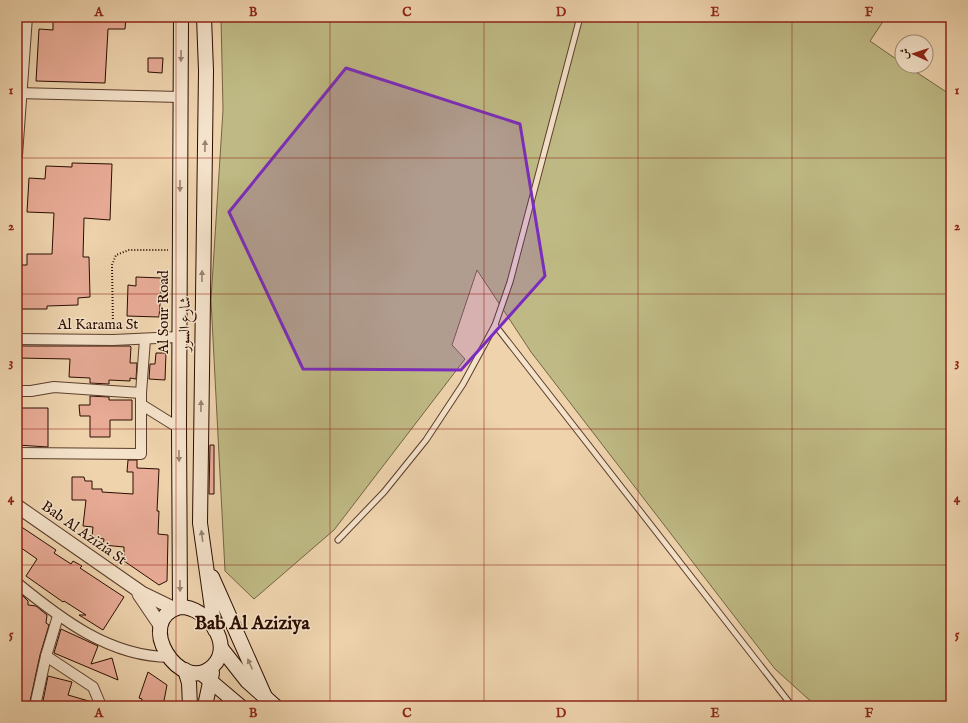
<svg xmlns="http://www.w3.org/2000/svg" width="968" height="723" font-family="'IM FELL English',Amiri,serif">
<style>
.green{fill:#bfba85;stroke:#746442}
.building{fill:#e8ab96;stroke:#2a0d00}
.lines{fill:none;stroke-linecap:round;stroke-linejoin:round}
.service-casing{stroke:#5b3e2b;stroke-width:7}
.minor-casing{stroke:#5b3e2b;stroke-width:12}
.tertiary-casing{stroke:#5b3e2b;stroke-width:15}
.secondary-casing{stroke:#2a0d00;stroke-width:16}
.path{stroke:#2a0d00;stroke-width:2;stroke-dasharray:1 2;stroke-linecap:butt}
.service{stroke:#f4e2ca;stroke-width:5}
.minor{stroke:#f4e2ca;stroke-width:10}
.tertiary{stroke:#f4e2ca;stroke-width:13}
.secondary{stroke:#f4e2ca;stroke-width:14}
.oneway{fill:#99826f}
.marked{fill:#7b2cbf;fill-opacity:0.2;stroke:#7b2cbf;stroke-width:3;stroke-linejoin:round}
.grid{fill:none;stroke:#8f2418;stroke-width:1;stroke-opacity:0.55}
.labels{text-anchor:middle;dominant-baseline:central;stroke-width:3;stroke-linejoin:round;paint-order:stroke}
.street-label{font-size:15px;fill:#2a0d00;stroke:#f4e2ca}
.district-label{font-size:19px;font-weight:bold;fill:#2a0d00;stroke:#f4e2ca}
.neatline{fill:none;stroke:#8f2418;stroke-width:1.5}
.grid-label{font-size:13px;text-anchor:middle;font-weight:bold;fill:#8f2418}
</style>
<rect width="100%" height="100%" fill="#eed3ad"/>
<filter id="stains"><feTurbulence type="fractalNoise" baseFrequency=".005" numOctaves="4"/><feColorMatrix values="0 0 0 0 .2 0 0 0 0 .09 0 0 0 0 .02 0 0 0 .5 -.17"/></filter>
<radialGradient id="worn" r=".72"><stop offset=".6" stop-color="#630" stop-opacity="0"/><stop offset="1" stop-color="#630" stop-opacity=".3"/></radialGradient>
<!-- green -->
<polygon class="green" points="221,17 886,17 870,41 902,63 902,66 907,66 951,95 951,706 816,706 775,669 531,352 477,270 452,345 465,359 334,530 254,599 225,571 211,300 223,110"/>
<!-- building -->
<g class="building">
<polygon points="53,17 126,17 125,29 108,29 105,83 36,81 39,29 53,30"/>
<polygon points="148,58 163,58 162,73 148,72"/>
<polygon points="72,163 112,164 110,220 84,218 83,257 89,257 90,297 78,298 78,305 47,306 47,309 17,309 17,265 27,265 27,254 52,254 54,213 27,212 29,178 45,179 46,166 72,167"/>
<polygon points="136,277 162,278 159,317 127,316 128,285 136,286"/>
<polygon points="17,346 130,346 131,347 130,363 137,363 136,379 130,378 130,381 109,380 109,384 90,383 90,378 69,377 70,359 17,358"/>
<polygon points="156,353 166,353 165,380 149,379 150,364 155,364"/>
<polygon points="90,396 109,397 109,400 132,400 132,420 110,420 110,437 90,437 90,416 80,416 79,405 90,405"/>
<polygon points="17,408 48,408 48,447 17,445"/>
<polygon points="210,445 214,445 214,494 209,494"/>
<polygon points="128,460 137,460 137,468 159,469 157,511 159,511 158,534 168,535 167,581 159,585 124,561 124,547 103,545 104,539 92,537 93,527 83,526 86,500 72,500 72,477 84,477 85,481 92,481 92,489 102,489 102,492 133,494 133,472 127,472"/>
<polygon points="17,524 56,550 54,553 71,564 73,561 82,566 80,568 124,597 103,630 79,615 86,615 64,601 63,602 26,576 37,559 17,545"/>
<polygon points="17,595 23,596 28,601 28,605 36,606 47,615 46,623 49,625 40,655 29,706 17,706 17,671 19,657 17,656"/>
<polygon points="61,629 98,646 91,664 112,658 118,680 54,653"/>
<polygon points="148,672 167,685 163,706 141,706 142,699 139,698"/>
<polygon points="48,676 72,682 68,695 92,702 94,706 42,706"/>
</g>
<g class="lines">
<!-- service casing -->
<g class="service-casing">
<g id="service">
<polyline points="495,325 792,706"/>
<polyline points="338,540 384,492 426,440 463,384 495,325 510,282 580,17"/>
</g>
</g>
<!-- minor casing -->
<g class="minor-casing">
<g id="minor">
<polyline points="17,93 180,97"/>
<polyline points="17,155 27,17"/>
<polyline points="17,339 113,340 179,337"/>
<polyline points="17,391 31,391 54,387 141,393"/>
<polyline points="142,405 179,428"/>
<polyline points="17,453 141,454 141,393 145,339"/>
<path d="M17,583c44,36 93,74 153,74"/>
<polyline points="46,656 93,687 101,706"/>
<polyline points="35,706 46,656 58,616"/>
</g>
</g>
<!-- tertiary casing -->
<g class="tertiary-casing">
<g id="tertiary">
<polyline points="17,506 142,593 175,609"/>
<polyline points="139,594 160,625"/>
</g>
</g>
<!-- secondary casing -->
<g class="secondary-casing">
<g id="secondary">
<polyline points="204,17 206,71 200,523 215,630"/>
<polyline points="212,577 266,699"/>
<polyline points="180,607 179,428 181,17"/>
<path d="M180,607c26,-1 55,38 33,59 -32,31 -81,-46 -33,-59z"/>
<polyline points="221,648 247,681 275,706"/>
<polyline points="185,670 189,683 190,706"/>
<polyline points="201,673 240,706"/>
<polyline points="205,706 212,673"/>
</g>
</g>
<!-- path -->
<polyline class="path" points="113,328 112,265 116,255 129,250 168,250"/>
<!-- service -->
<use href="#service" class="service"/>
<!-- minor -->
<use href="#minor" class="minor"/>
<!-- tertiary -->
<use href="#tertiary" class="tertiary"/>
<!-- secondary -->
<use href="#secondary" class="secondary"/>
</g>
<!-- one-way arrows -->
<defs><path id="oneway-solid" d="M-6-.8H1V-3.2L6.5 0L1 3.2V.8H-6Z"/></defs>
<g class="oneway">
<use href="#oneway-solid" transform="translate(181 56) rotate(91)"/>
<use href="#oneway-solid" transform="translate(205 146) rotate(-89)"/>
<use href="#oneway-solid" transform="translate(180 186) rotate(90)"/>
<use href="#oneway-solid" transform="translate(202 276) rotate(-89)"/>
<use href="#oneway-solid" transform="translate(201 406) rotate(-89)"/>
<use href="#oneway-solid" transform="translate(179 456) rotate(89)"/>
<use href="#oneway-solid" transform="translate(202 536) rotate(-97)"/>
<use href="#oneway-solid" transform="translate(180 586) rotate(89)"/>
<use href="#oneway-solid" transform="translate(250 664) rotate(-114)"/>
</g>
<!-- marked area -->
<path class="marked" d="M346,68l174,56 25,152 -84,94 -158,-1 -74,-157z"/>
<!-- grid -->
<path class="grid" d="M176,17v689M330,17v689M484,17v689M638,17v689M792,17v689M17,158h934M17,294h934M17,429h934M17,565h934"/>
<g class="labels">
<!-- street labels -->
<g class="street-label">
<text transform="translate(163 312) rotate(-90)">Al Sour Road</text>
<text x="98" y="324">Al Karama St</text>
<text transform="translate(185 324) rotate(-89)">شارع السور</text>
<text transform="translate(84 533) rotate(35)">Bab Al Azizia St</text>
</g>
<!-- district labels -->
<g class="district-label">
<text x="252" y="624">Bab Al Aziziya</text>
</g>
</g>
<!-- margin -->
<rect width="968" height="723" fill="none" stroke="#eed3ad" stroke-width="44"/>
<!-- north arrow -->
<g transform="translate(914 54) rotate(273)"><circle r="19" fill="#f4e2ca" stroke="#a38d79"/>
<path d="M0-3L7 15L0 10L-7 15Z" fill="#8f2418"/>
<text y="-6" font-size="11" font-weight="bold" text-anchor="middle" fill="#2a0d00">ش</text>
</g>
<rect x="22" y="22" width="924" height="679" class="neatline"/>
<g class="grid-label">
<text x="99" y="16">A</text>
<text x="253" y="16">B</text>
<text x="407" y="16">C</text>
<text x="561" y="16">D</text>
<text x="715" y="16">E</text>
<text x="869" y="16">F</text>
<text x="11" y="94">1</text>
<text x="957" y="94">1</text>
<text x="11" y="230">2</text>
<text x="957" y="230">2</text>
<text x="11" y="366">3</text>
<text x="957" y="366">3</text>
<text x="11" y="502">4</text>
<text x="957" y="502">4</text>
<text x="11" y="638">5</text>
<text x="957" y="638">5</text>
<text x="99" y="717">A</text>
<text x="253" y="717">B</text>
<text x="407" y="717">C</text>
<text x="561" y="717">D</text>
<text x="715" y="717">E</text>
<text x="869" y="717">F</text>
</g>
<rect width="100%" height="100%" filter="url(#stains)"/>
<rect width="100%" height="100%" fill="url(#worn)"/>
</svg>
